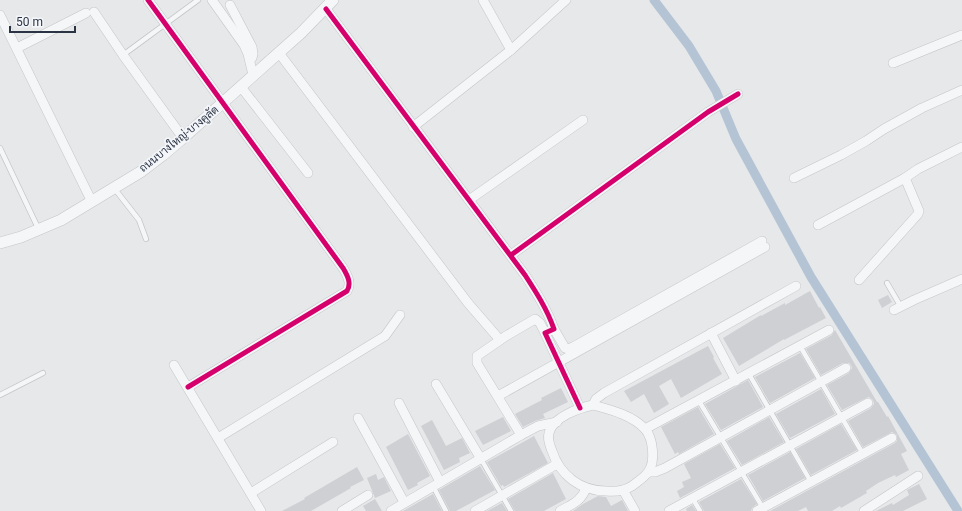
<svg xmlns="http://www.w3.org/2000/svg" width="962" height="511" font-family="Roboto,Sarabun,sans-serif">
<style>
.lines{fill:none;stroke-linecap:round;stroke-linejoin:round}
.canal{stroke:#b4c4d5;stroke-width:9}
.building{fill:#ced0d3}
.service-casing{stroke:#c4c6c8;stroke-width:6}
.minor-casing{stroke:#c4c6c8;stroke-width:10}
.tertiary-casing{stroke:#c4c6c8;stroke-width:12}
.service{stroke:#f5f6f7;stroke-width:4.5}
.minor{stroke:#f5f6f7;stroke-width:9}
.tertiary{stroke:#f5f6f7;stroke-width:11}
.cycleway-casing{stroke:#f4f6f9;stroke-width:8}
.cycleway{stroke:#d6006c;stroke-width:5}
.labels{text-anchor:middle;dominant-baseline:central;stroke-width:3.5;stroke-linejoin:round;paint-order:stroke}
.street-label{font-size:11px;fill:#2b3445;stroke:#f4f6f9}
</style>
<rect width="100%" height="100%" fill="#e6e8ea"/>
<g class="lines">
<!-- canal -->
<polyline class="canal" points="654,0 689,46 716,91 736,139 811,277 958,511"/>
</g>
<!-- building -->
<g class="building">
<polygon points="810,291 819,308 820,307 826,318 784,340 784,339 739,366 723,338 761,315 761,316 785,303 785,305"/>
<polygon points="888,295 892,302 882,308 878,300"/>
<polygon points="835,330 877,402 878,402 887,417 888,416 907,451 901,454 909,470 896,477 895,475 878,483 866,491 867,493 841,508 840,506 832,511 808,511 806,507 798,511 770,511 895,443 897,441 897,435 892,432 863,447 848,421 871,408 874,404 873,400 869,397 866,398 842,410 827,385 849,373 852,368 851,365 849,363 843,363 821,375 806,349 832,335"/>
<polygon points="708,346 714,357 713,358 722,374 681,398 671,379 659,386 669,404 654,413 644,394 631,402 624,391"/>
<polygon points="800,353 815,378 770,403 755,377"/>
<polygon points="748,380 763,407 721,430 705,404"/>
<polygon points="561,388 568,402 543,414 545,418 535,421 523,427 515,414 542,400 541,398"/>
<polygon points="821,389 835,414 790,438 776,414"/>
<polygon points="698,407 714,434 679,454 678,452 675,454 661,427"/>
<polygon points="503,417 511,431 483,445 475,431"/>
<polygon points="769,417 784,442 742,465 727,441"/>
<polygon points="432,420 446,446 462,438 470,453 459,458 460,462 444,470 421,426"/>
<polygon points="841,424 857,450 811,475 796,449"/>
<polygon points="408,434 430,476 417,483 418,485 408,490 386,447"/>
<polygon points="534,436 548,463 504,487 503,485 501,486 487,462"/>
<polygon points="720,444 735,468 680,498 677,491 684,487 682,482 691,478 684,464"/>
<polygon points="790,452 805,478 763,501 748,475"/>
<polygon points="480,466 495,490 456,511 450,511 439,490"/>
<polygon points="357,467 364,480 350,487 351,488 311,511 282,511 305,499 304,498"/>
<polygon points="553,473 566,499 544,511 515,511 508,499"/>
<polygon points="376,474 378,480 384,477 391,491 375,498 367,478"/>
<polygon points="741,479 757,504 752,508 751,511 704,511 699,502"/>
<polygon points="919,484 927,499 903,511 876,511 892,503 893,505 909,495 907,490"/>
<polygon points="433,494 442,511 403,511"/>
<polygon points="598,496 606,497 611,506 622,500 628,511 573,511 583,504"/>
<polygon points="375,499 382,511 366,511 363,506"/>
<polygon points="502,503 507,511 487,511"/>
<polygon points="692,505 696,511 687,511 686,509"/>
</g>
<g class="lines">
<!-- service casing -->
<g class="service-casing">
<g id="service">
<polyline points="123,55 198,0"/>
<polyline points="0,148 39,230"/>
<polyline points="114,188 139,220 146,239"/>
<polyline points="887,283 901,307"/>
<polyline points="800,346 863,454"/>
<polyline points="749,374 811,482"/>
<polyline points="0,395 43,373"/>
<polyline points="699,401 763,508"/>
<polyline points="481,459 511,511"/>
<polyline points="433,486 446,511"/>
<polyline points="693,499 700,511"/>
</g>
</g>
<!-- minor casing -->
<g class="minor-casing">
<g id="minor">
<path d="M148,0l195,268c4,7 9,15 4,23l-159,96"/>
<polyline points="212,0 244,45 248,54 253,75"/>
<polyline points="483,0 511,50"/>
<polyline points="230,5 252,47 253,54 252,58"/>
<path d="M326,9l199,266c11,17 22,34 29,54l-9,4 35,75"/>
<polyline points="94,12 123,55 183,138"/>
<polyline points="0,15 92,202"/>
<polyline points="17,48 86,13"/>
<polyline points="279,53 468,303 500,340"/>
<polyline points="893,63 962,35"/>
<polyline points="241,87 308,173"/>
<polyline points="413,127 511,50 566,0"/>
<polyline points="794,178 841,155 866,141 884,129 922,108 962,90"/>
<polyline points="469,200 583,120"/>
<polyline points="818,225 905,178 918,169 962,147"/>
<polyline points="511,255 708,112 738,94"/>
<polyline points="859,280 918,214 919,211 905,178"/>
<polyline points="894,310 914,300 962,279"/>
<polyline points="554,329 565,348 568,349 573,347 762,241"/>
<polyline points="711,333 736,381"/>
<polyline points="174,365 261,511"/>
<polyline points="436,384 481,459"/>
<polyline points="498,396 765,247"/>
<polyline points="399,403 440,482"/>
<path d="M593,405c18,5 39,10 52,24 8,9 11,33 3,43 -3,5 -11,10 -16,14 -8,5 -17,6 -26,5 -26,0 -46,-16 -54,-40 -2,-6 -5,-11 -3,-18 4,-16 30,-25 44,-28z"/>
<polyline points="593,405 596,399 604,393 796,286"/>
<polyline points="358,418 404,502"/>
<polyline points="645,429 829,330"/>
<polyline points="521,435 477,363 477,356 506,336 535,319 540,323 545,333"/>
<polyline points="218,438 385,336 400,315"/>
<polyline points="649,472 655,472 665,468 846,368"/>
<polyline points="623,490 635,511"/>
<polyline points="251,493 333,442"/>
<polyline points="342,511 368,495"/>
<polyline points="391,511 521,435 538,426 557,422"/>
<polyline points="475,511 557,464"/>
<path d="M560,511c12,-7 21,-9 26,-23"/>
<polyline points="669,511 868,403"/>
<polyline points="757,511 892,438"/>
<polyline points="864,511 918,476"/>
</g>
</g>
<!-- tertiary casing -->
<g class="tertiary-casing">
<polyline id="tertiary" points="0,243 21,237 61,220 142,171 163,155 183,138 301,33 333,0"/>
</g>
<!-- service -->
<use href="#service" class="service"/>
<!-- minor -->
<use href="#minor" class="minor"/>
<!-- tertiary -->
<use href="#tertiary" class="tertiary"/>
<!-- cycleway casing -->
<g class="cycleway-casing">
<g id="cycleway">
<path d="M148,0l195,268c4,7 9,15 4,23l-159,96"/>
<path d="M326,9l199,266c11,17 22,34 29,54l-9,4 35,75"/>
<polyline points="511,255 708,112 738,94"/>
</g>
</g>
<!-- cycleway -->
<use href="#cycleway" class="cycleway"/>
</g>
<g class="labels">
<!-- street labels -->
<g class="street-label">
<text transform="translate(179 139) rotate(-39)">ถนนบางใหญ่-บางคูลัด</text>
</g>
</g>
<!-- scale -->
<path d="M10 26v6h65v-6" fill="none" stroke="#2b3445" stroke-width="2"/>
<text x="16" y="26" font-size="12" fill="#2b3445" stroke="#f4f6f9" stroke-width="3" paint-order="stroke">50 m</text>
</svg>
